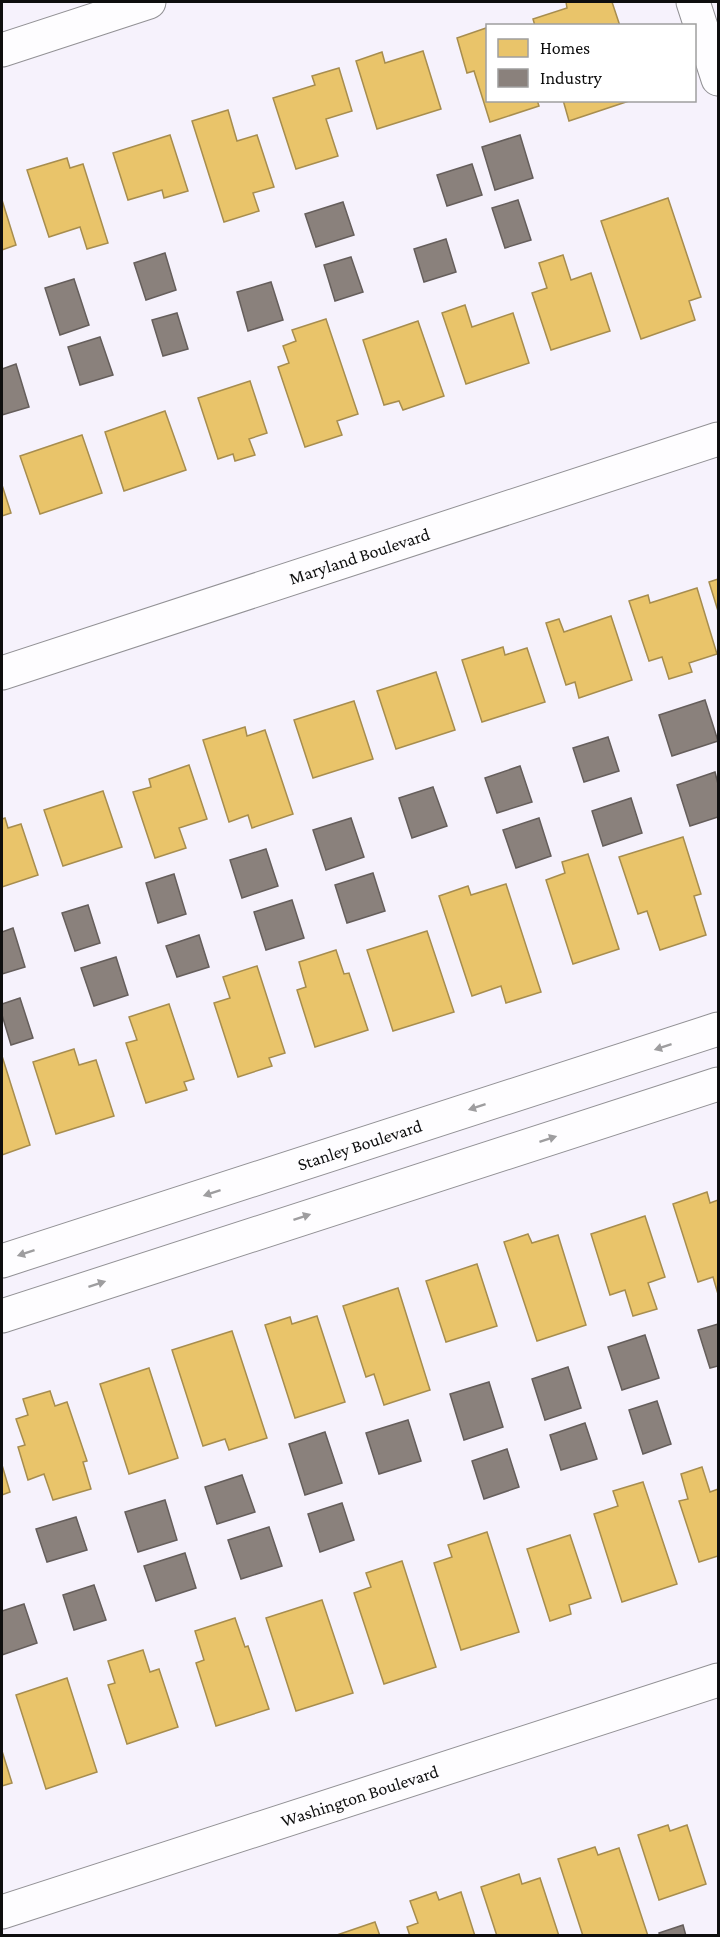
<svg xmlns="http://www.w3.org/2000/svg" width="720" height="1937" font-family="'Crimson Pro',serif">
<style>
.homes{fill:#e9c46a;stroke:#a78d4e;stroke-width:1.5}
.industry{fill:#8a817c;stroke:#655e5b;stroke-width:1.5}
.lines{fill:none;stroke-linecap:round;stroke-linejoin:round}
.street-casing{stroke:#929195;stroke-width:35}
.street{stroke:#fefdff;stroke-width:33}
.oneway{fill:#9e9d9f}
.labels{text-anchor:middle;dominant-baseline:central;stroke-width:6;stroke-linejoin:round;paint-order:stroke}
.street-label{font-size:18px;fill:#0e0e0e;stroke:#fff}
</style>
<rect width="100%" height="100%" fill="#f6f2fc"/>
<!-- homes -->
<g class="homes">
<polygon points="566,2 612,2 620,26 535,26 533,19 567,8"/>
<polygon points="486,28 488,34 488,100 537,100 539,106 490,122 474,71 467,73 457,38"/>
<polygon points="423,51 441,109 377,129 356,61 382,52 385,63"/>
<polygon points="339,68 352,111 326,119 338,156 296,169 273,98 315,85 312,76"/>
<polygon points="563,100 632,100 569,121"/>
<polygon points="228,110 237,141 257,135 274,187 253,193 259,211 224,222 192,121"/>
<polygon points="170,135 188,191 164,198 162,190 128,200 113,153"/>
<polygon points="67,158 70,168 83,164 108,243 87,249 80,227 49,237 27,170"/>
<polygon points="668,198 701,297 689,301 695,320 641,339 601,221"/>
<polygon points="2,200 16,245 2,250"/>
<polygon points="563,255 571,280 591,273 610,331 551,350 532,293 547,288 539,263"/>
<polygon points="465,305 472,327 513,313 529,363 466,384 442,313"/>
<polygon points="326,319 358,414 337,421 342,435 305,447 278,367 289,363 283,346 296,341 292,330"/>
<polygon points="418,321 444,396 403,410 399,401 384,405 363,340"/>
<polygon points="250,381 267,433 249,439 255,455 235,461 233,454 218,459 198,398"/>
<polygon points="165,411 186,470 124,491 105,432"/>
<polygon points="82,435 102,493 40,514 20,456"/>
<polygon points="2,485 11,513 2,516"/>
<polygon points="718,579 718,611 709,582"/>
<polygon points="697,588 717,654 689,663 692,672 669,679 662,657 649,661 629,601 648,595 650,603"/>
<polygon points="611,616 632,680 579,698 575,682 566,685 546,623 559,619 564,632"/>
<polygon points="503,647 505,655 527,648 545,702 482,722 462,660"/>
<polygon points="436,672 455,730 396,749 377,691"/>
<polygon points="354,701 373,759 313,778 294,720"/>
<polygon points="245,727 247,736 265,730 293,814 252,828 248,815 229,822 203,740"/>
<polygon points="189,765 207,819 179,828 186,848 155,858 133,792 151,787 149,779"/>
<polygon points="103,791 122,847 63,866 44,810"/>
<polygon points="5,818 8,828 21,824 38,875 2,887 2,819"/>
<polygon points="683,837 701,894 694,896 706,935 660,950 647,911 638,914 619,857"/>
<polygon points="588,854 619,949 573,964 546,880 565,873 562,862"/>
<polygon points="506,884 541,992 506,1003 501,986 472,996 439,896 468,886 471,895"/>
<polygon points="427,931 454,1012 393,1031 367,950"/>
<polygon points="336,950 344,974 349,973 368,1030 315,1047 297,990 306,987 299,962"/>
<polygon points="257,966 285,1053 269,1058 272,1066 238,1077 214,1003 230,998 223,977"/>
<polygon points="169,1004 194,1079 184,1082 187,1090 146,1103 126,1043 137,1040 129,1017"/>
<polygon points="74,1049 79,1065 96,1060 114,1116 56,1134 33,1062"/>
<polygon points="2,1056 30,1145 2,1155"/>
<polygon points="707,1192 710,1203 718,1200 718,1294 713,1277 698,1282 673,1204"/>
<polygon points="645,1216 665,1277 648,1283 657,1309 633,1316 625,1290 610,1295 591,1234"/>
<polygon points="528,1234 532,1243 558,1235 586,1325 537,1341 504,1242"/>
<polygon points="477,1264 497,1326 446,1342 426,1281"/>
<polygon points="398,1288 430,1390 384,1405 374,1374 366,1377 343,1306"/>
<polygon points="317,1316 345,1402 295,1418 265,1325 290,1317 292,1324"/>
<polygon points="232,1331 267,1438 229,1450 225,1439 203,1446 172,1350"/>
<polygon points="149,1368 178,1458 129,1474 100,1384"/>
<polygon points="50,1391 55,1406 67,1402 87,1461 83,1462 91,1489 53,1500 44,1474 28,1480 18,1447 25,1445 16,1419 28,1415 23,1399"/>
<polygon points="2,1465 10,1492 2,1495"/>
<polygon points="702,1467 710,1492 718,1489 718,1556 699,1562 679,1501 688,1499 681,1474"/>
<polygon points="643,1482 677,1584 622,1602 594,1514 618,1506 613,1491"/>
<polygon points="487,1532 519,1632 461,1650 434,1563 452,1557 448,1545"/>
<polygon points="570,1535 591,1598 569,1605 571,1614 550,1621 527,1549"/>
<polygon points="402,1561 436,1667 384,1684 354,1593 371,1587 366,1573"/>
<polygon points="322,1600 353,1693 296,1711 266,1618"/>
<polygon points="235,1618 245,1647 248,1646 269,1709 216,1726 196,1663 204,1660 195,1631"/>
<polygon points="143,1650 150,1672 159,1669 178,1727 127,1744 108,1685 115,1683 108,1661"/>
<polygon points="67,1678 97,1772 46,1789 16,1695"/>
<polygon points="2,1751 12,1783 2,1786"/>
<polygon points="668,1825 670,1831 687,1825 706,1884 659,1900 638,1835"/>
<polygon points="595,1847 598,1855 619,1848 648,1936 583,1936 558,1859"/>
<polygon points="519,1874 522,1884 540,1878 559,1936 497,1936 481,1887"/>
<polygon points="436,1892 439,1900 461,1892 475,1936 410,1936 407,1927 418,1923 410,1901"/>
<polygon points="375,1922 380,1936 334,1936"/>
</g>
<!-- industry -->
<g class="industry">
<polygon points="520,135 533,178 495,190 482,147"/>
<polygon points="472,164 482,195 447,206 437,175"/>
<polygon points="518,200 531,240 505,248 492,208"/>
<polygon points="343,202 354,235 316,247 305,214"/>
<polygon points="446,239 456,272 424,282 414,249"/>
<polygon points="165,253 176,290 146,300 134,263"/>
<polygon points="351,257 363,292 335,301 324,265"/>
<polygon points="74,279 89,325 60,335 45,288"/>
<polygon points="271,282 283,320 248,331 237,292"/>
<polygon points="177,313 188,349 163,356 152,320"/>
<polygon points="100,337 113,375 80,385 68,347"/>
<polygon points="16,364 29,407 2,415 2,369"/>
<polygon points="705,700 718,741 672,756 659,715"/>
<polygon points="608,737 619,771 584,782 573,748"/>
<polygon points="520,766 532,802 497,813 485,778"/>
<polygon points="715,772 718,784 718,817 690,826 677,785"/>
<polygon points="433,787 447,826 412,838 399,798"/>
<polygon points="631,798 642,833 603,846 592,811"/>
<polygon points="351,818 364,857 326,870 313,830"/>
<polygon points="539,818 551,856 516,868 503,830"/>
<polygon points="266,849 278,886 242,898 230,860"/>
<polygon points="373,873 385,911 347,923 335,885"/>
<polygon points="174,874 186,914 158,923 146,883"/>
<polygon points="292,900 304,938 266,950 254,912"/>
<polygon points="88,905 100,943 75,951 62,913"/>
<polygon points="13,928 25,967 2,974 2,932"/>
<polygon points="199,935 209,967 177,977 166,946"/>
<polygon points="116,957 128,995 94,1006 81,968"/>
<polygon points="20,998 33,1038 11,1045 2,1015 2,1004"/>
<polygon points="718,1324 718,1366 710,1368 698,1330"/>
<polygon points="645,1335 659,1378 622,1390 608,1347"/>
<polygon points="568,1367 581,1408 545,1420 532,1379"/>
<polygon points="489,1382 503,1427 464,1440 450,1394"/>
<polygon points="657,1401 671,1444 643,1454 629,1410"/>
<polygon points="408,1420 421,1461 379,1474 366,1433"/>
<polygon points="585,1423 597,1459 561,1470 550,1435"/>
<polygon points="325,1432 342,1483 305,1495 289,1444"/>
<polygon points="507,1449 519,1487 484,1499 472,1461"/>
<polygon points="242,1475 255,1512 217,1524 205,1487"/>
<polygon points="165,1500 177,1540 138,1552 125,1512"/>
<polygon points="342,1503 354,1540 320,1552 308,1514"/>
<polygon points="76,1517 87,1550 47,1562 36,1529"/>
<polygon points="269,1527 282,1566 241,1579 228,1540"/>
<polygon points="185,1553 196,1588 156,1601 144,1566"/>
<polygon points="94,1585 106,1620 74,1630 63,1595"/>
<polygon points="24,1604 37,1643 2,1655 2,1611"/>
<polygon points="683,1925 686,1936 660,1936 659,1933"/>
</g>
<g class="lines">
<!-- street casing -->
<g class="street-casing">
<g id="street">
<polyline points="693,2 718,79"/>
<polyline points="2,50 149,2"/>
<path id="s1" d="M2,673l716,-234"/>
<path id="s2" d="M2,1261l716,-232"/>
<polyline points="2,1316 718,1084"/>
<path id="s3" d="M2,1912l716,-232"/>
</g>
</g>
<!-- street -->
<use href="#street" class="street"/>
</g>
<!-- one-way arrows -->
<defs><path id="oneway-solid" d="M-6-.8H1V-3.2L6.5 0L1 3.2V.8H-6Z" transform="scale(1.5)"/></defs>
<g class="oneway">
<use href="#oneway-solid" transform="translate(663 1047) rotate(162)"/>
<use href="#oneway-solid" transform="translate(477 1107) rotate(162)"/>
<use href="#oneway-solid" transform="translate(548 1139) rotate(-18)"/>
<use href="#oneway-solid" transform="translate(212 1193) rotate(162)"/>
<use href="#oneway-solid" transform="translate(302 1217) rotate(-18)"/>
<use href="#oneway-solid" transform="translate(26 1253) rotate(162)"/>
<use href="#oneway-solid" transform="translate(97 1284) rotate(-18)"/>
</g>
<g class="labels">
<!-- street labels -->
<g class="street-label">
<text stroke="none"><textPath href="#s1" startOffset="376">Maryland Boulevard</textPath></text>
<text stroke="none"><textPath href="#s2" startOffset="376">Stanley Boulevard</textPath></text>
<text stroke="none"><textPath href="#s3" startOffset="376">Washington Boulevard</textPath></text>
</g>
</g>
<!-- border -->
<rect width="720" height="1937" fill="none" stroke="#0e0e0e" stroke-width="6"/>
<!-- legend -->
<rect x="486" y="24" width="210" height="78" fill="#ffffff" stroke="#9f9f9f" stroke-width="1.5"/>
<rect x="498" y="39" width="30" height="18" fill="#e9c46a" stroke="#9f9f9f" stroke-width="1.5"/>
<text x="540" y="54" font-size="18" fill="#0e0e0e">Homes</text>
<rect x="498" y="69" width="30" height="18" fill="#8a817c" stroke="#9f9f9f" stroke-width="1.5"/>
<text x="540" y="84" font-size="18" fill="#0e0e0e">Industry</text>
</svg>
